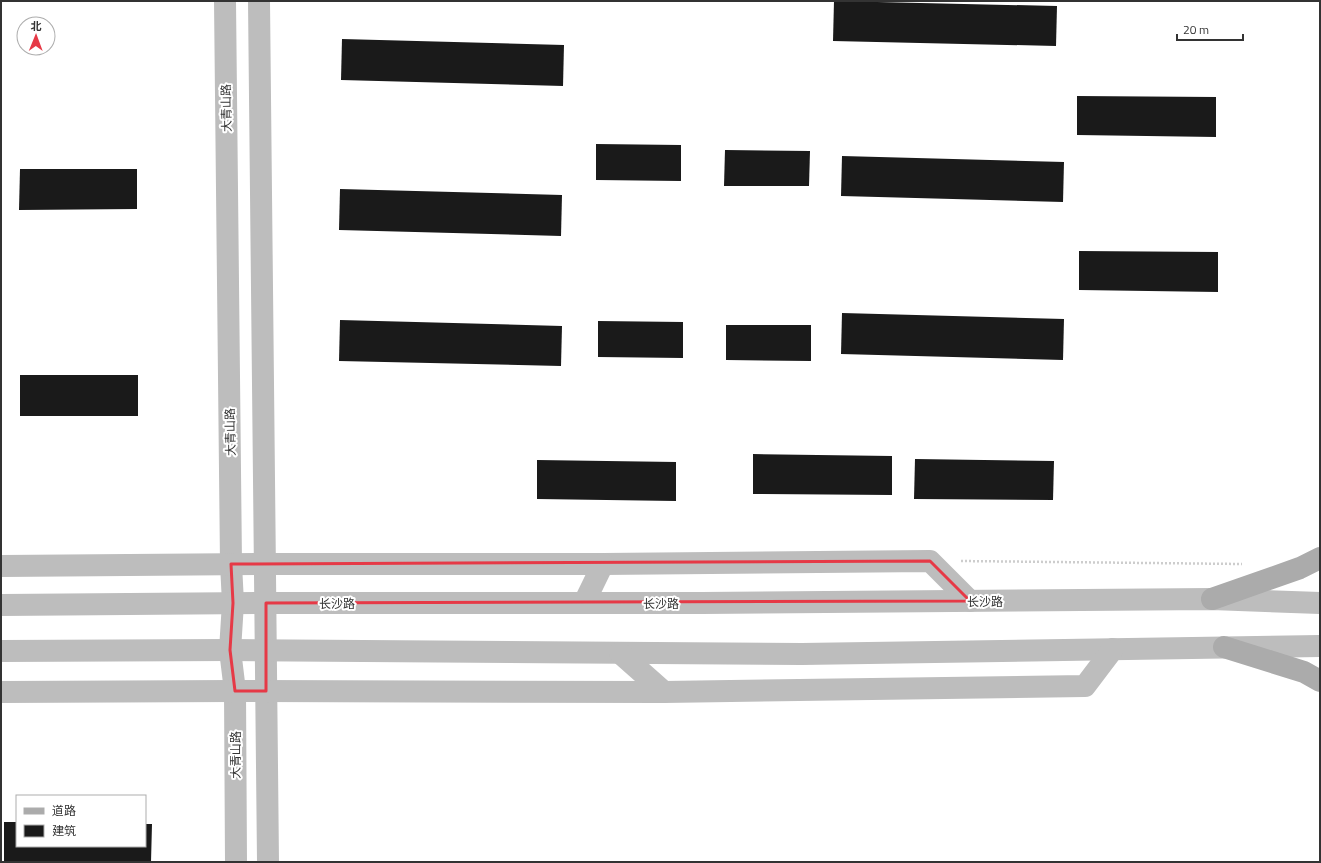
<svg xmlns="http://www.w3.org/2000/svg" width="1321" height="863" font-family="'Titillium Web','Noto Sans SC',sans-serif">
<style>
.building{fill:#1a1a1a}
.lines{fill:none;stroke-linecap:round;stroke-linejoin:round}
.path{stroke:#cdcdcd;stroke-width:2.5;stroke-dasharray:2 2;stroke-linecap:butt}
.secondary{stroke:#bdbdbd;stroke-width:22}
.primary{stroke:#ababab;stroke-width:22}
.marked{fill:none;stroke:#e63946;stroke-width:3;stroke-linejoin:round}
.labels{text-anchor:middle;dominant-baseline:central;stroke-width:4;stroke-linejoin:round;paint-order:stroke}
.street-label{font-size:12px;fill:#333;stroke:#fff}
</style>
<rect width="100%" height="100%" fill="#fff"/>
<!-- building -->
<g class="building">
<polygon points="834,1 1057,6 1056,46 833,41"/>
<polygon points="342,39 564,45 563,86 341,80"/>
<polygon points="1077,96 1216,97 1216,137 1077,135"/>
<polygon points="596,144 681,145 681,181 596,180"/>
<polygon points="725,150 810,151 809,186 724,186"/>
<polygon points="842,156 1064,162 1063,202 841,196"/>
<polygon points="20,169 137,169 137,209 19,210"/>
<polygon points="340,189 562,195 561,236 339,230"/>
<polygon points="1079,251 1218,252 1218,292 1079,290"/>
<polygon points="842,313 1064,319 1063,360 841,354"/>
<polygon points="340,320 562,326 561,366 339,361"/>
<polygon points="598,321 683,322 683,358 598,357"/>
<polygon points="726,325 811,325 811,361 726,360"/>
<rect x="20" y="375" width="118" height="41"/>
<polygon points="753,454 892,456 892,495 753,494"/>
<polygon points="915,459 1054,461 1053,500 914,499"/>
<polygon points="537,460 676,462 676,501 537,499"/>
<polygon points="4,822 17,822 17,846 145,846 145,824 152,824 151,862 4,861"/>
</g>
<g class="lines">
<!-- path -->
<polyline class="path" points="961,561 1242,564"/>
<!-- secondary -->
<g class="secondary">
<polyline points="225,1 231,564 233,603 230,650 235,691 236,862"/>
<polyline points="259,1 268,862"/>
<polyline points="1,566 265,564 603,564 930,561 970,601"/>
<polyline points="584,603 603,564"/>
<polyline points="1,605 266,603 702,603 1212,599 1320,603"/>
<polyline points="1,651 230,650 802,654 1320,646"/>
<polyline points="620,653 664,692"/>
<polyline points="1,692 235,691 664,692 1085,686 1113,649"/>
</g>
<!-- primary -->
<g class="primary">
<polyline points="1212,599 1300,568 1320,558"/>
<polyline points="1224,647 1304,672 1320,681"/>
</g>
</g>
<!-- marked area -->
<path class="marked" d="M930,561l40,40 -704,2v88h-31l-5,-41 3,-47 -2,-39z"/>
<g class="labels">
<!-- street labels -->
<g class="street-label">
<text transform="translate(226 108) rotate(-91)">大青山路</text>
<text transform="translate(230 432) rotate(-91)">大青山路</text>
<text x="985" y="601">长沙路</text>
<text x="337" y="603">长沙路</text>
<text x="661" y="603">长沙路</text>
<text transform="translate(235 755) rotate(-90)">大青山路</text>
</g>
</g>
<!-- border -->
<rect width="1321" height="863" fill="none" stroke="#333333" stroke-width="4"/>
<!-- legend -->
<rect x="16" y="795" width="130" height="52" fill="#ffffff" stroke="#adadad"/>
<rect x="24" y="808" width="20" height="6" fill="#ababab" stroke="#adadad"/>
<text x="52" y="815" font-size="12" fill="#333333">道路</text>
<rect x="24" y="825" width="20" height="12" fill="#1a1a1a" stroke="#adadad"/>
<text x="52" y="835" font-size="12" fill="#333333">建筑</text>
<!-- north arrow -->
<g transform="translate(36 36) rotate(1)"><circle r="19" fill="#ffffff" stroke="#adadad"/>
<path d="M0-3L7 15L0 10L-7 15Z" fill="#e63946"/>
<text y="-6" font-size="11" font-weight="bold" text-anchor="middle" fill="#333333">北</text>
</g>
<!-- scale -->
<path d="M1177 34v6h66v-6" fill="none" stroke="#333333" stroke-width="2"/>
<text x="1183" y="34" font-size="12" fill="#333333" stroke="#ffffff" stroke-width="3" paint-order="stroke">20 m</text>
</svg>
